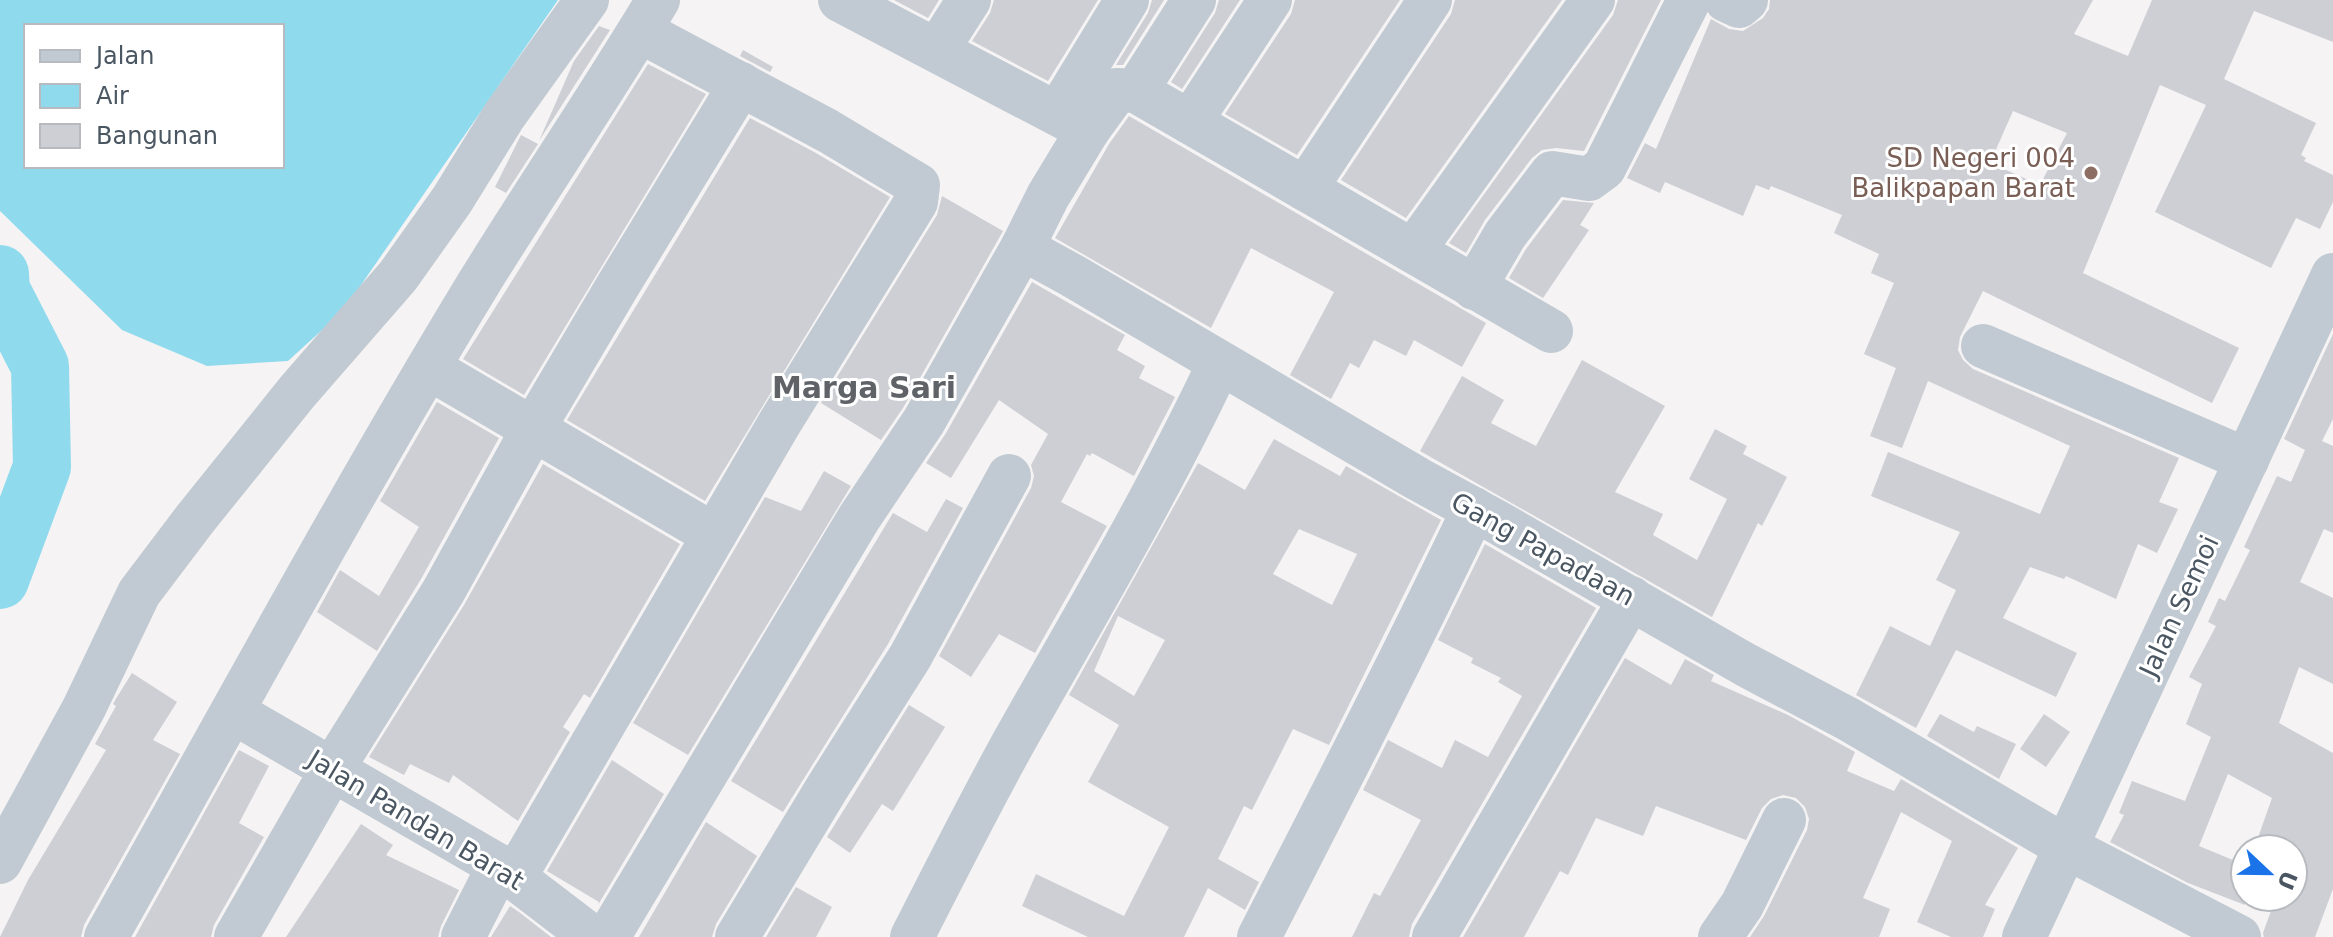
<svg xmlns="http://www.w3.org/2000/svg" width="2333" height="937" font-family="'DejaVu Sans',sans-serif">
<style>
.water{fill:#90daee;fill-rule:evenodd}
.lines{fill:none;stroke-linecap:round;stroke-linejoin:round}
.river{stroke:#90daee;stroke-width:58}
.building{fill:#cdcfd5;fill-rule:evenodd}
.minor{stroke:#c1cad2;stroke-width:44}
.education-dot{fill:#8d6e63;stroke:#fff;stroke-width:3}
.labels{text-anchor:middle;dominant-baseline:central;stroke-width:6;stroke-linejoin:round;paint-order:stroke}
.education-label{font-size:26px;fill:#785e54;stroke:#fff;text-anchor:end}
.street-label{font-size:26px;fill:#4a5661;stroke:#fff}
.quarter-label{font-size:30px;font-weight:bold;fill:#5f6368;stroke:#fff}
</style>
<rect width="100%" height="100%" fill="#f5f3f3"/>
<!-- water -->
<path class="water" d="M0,0h558l-215,311 -55,50 -81,5 -85,-36 -122,-119zM26,26h256v140h-256z"/>
<g class="lines">
<!-- river -->
<polyline class="river" points="0,274 1,290 40,366 42,467 0,580"/>
</g>
<!-- building -->
<g class="building">
<polygon points="894,0 939,0 928,18"/>
<polygon points="994,0 1098,0 1048,81 972,41 990,13"/>
<polygon points="1152,0 1164,0 1123,65 1116,65 1148,13"/>
<polygon points="1219,0 1240,0 1182,89 1171,82 1215,13"/>
<polygon points="1295,0 1400,0 1297,155 1225,114 1291,14"/>
<polygon points="1455,0 1562,0 1406,218 1341,180 1451,14"/>
<polygon points="1618,0 1661,0 1584,151 1556,148 1542,150 1532,158 1485,220 1466,253 1449,243 1613,15"/>
<path d="M1770,0h323l-19,34 54,22 24,-56h181v42l-79,-31 -30,68 92,44 -15,32 5,3 -2,3 29,14v27l-13,27 -24,-11 -25,50 -116,-56 51,-107 -46,-20 -77,188 156,75 -27,55 -229,-112 -23,46 -2,13 5,10 10,9 206,89 -20,44 19,7 -21,44 -19,-9 -22,55 -50,-23 -2,3 -34,-12 -27,51 74,35 -21,44 -100,-47 -40,78 -60,-33 34,-69 40,20 26,-56 -20,-10 24,-48 -89,-36 17,-44 152,62 30,-68 -142,-65 -26,67 -32,-12 26,-68 -32,-14 30,-71 -23,-10 8,-19 -45,-21 8,-18 -71,-29 -2,4 -13,-5 -13,31 -78,-34 -5,11 -33,-15 18,-35 11,6 55,-130 18,10 14,2 20,-13 6,-9zM2013,111l54,22 -27,52 -50,-22z"/>
<polygon points="599,26 610,30 539,141 574,61"/>
<polygon points="743,50 773,67 770,72 740,56"/>
<polygon points="648,64 706,94 524,395 463,359"/>
<polygon points="1129,116 1486,323 1462,367 1414,340 1406,356 1374,340 1359,368 1350,363 1331,399 1290,375 1334,292 1251,248 1211,328 1055,238 1109,144"/>
<polygon points="750,118 816,153 890,197 705,501 567,420"/>
<polygon points="521,135 538,144 506,193 495,187"/>
<polygon points="942,196 1003,231 903,408 881,440 821,403 937,215"/>
<polygon points="1563,200 1594,203 1580,225 1589,230 1543,298 1509,278 1526,249"/>
<polygon points="1032,282 1125,335 1117,350 1145,366 1139,378 1175,397 1134,476 1092,453 1090,456 1087,454 1061,502 1107,526 1035,653 999,634 971,677 939,656 1031,488 1034,476 1031,465 1048,434 999,400 951,478 926,463 946,433"/>
<polygon points="2333,334 2333,419 2322,441 2333,446 2333,533 2324,529 2300,582 2333,598 2333,684 2299,667 2279,723 2333,753 2333,889 2315,937 2264,937 2263,933 2276,897 2293,897 2293,849 2254,849 2272,798 2228,774 2199,846 2245,865 2245,905 2188,883 2110,842 2124,815 2119,813 2132,781 2185,801 2211,737 2186,724 2202,684 2189,677 2216,626 2208,622 2219,598 2225,601 2250,550 2244,547 2277,476 2291,482 2305,450 2284,439"/>
<polygon points="1582,360 1665,406 1615,492 1663,514 1653,535 1697,560 1727,499 1689,479 1715,429 1747,446 1743,454 1787,477 1762,526 1758,523 1712,617 1420,451 1462,376 1504,400 1491,423 1536,446"/>
<polygon points="437,402 499,438 421,579 377,651 317,612 340,570 379,596 419,527 380,501"/>
<path d="M1274,439l66,37 6,-10 95,54 -112,225 -36,-16 -41,81 -8,-4 -26,53 41,23 -14,28 -37,-22 -24,49h-96l-66,-31 14,-32 88,42 45,-89 -81,-45 31,-57 -50,-30 129,-232 47,27zM1299,529l58,25 -25,51 -59,-31zM1118,616l47,24 -31,56 -40,-25z"/>
<polygon points="543,464 680,544 590,698 584,694 563,727 570,732 518,821 453,775 449,783 410,764 404,775 369,757 464,605"/>
<polygon points="824,471 851,486 688,755 633,723 765,497 801,511"/>
<polygon points="946,499 963,508 888,644 783,812 731,781 893,513 927,532"/>
<polygon points="1485,544 1596,608 1412,924 1409,937 1352,937 1374,893 1380,896 1421,820 1363,790 1388,740 1442,768 1455,740 1488,757 1522,696 1498,682 1501,678 1471,663 1473,658 1438,640"/>
<polygon points="1625,658 1671,685 1685,659 1714,675 1711,681 1788,715 1855,752 1847,771 1894,791 1901,779 2018,848 1985,905 1995,909 1983,937 1951,937 1917,922 1952,841 1901,812 1863,898 1890,909 1879,937 1750,937 1764,916 1807,830 1809,819 1805,807 1796,798 1783,795 1771,799 1762,808 1746,840 1656,806 1643,836 1596,818 1568,875 1560,871 1524,937 1463,937"/>
<polygon points="132,673 177,702 153,740 180,754 84,925 81,937 0,937 28,880 106,750 95,744 116,706 113,704 117,697"/>
<polygon points="909,705 945,727 893,811 882,804 850,853 827,837"/>
<polygon points="1940,714 1974,732 1977,726 2016,744 1999,779 1927,736"/>
<polygon points="2044,714 2070,732 2046,767 2020,749"/>
<polygon points="239,750 269,766 239,823 264,837 214,925 211,937 135,937"/>
<polygon points="612,760 664,794 598,905 599,902 547,871"/>
<polygon points="706,822 757,856 716,924 712,937 639,937"/>
<polygon points="361,824 393,845 386,855 459,890 441,926 438,937 286,937"/>
<polygon points="796,887 832,907 816,937 766,937"/>
<polygon points="510,906 519,912 551,937 491,937"/>
</g>
<g class="lines">
<!-- minor -->
<g class="minor">
<polyline points="1726,0 1739,6 1746,0"/>
<polyline points="937,50 969,0"/>
<polyline points="1136,91 1194,0"/>
<polyline points="1058,113 1127,0"/>
<polyline points="1190,122 1270,0"/>
<polyline points="1088,130 1117,90 1136,91 1551,331"/>
<polyline points="1305,189 1430,0"/>
<polyline points="1022,248 1073,276 1418,479 1497,522 1746,665 1848,719 2066,847 2239,937"/>
<polyline points="1413,251 1593,0"/>
<polyline points="1474,288 1505,235 1552,173 1589,179 1604,168 1689,0"/>
<polyline points="1983,346 2247,460"/>
<polyline points="429,368 714,535"/>
<polyline points="233,712 499,866 592,937"/>
<polyline points="0,862 84,708 139,593 195,519 297,392 398,276 452,200 504,116 587,0"/>
<polyline points="514,878 779,424 916,202 918,185 828,131 640,31"/>
<path d="M106,937c123,-218 241,-437 371,-651 59,-96 123,-189 181,-286"/>
<polyline points="236,937 333,768 443,592 533,429 617,287 741,84"/>
<polyline points="463,937 499,866"/>
<polyline points="608,937 859,518 924,421 1022,248 1048,196 1088,130 840,0"/>
<polyline points="737,937 827,788 910,657 1009,476"/>
<path d="M912,937c37,-72 73,-145 113,-215 67,-118 136,-235 194,-358"/>
<path d="M1259,937c73,-142 146,-284 215,-428"/>
<polyline points="1434,937 1631,598"/>
<polyline points="1720,937 1742,905 1784,820"/>
<polyline points="2024,937 2333,275"/>
</g>
</g>
<!-- markers -->
<circle class="education-dot" cx="2091" cy="173" r="8"/>
<g class="labels">
<!-- education labels -->
<g class="education-label">
<text x="2075" y="158">SD Negeri 004<tspan x="2075" dy="30">Balikpapan Barat</tspan></text>
</g>
<!-- street labels -->
<g class="street-label">
<text transform="translate(1543 549) rotate(29)">Gang Papadaan</text>
<text transform="translate(2179 606) rotate(-65)">Jalan Semoi</text>
<text transform="translate(416 820) rotate(31)">Jalan Pandan Barat</text>
</g>
<!-- quarter labels -->
<g class="quarter-label">
<text x="864" y="387">Marga Sari</text>
</g>
</g>
<!-- legend -->
<rect x="24" y="24" width="260" height="144" fill="#ffffff" stroke="#b7bbc0" stroke-width="2"/>
<rect x="40" y="50" width="40" height="12" fill="#c1cad2" stroke="#b7bbc0" stroke-width="2"/>
<text x="96" y="64" font-size="24" fill="#4a5661">Jalan</text>
<rect x="40" y="84" width="40" height="24" fill="#90daee" stroke="#b7bbc0" stroke-width="2"/>
<text x="96" y="104" font-size="24" fill="#4a5661">Air</text>
<rect x="40" y="124" width="40" height="24" fill="#cdcfd5" stroke="#b7bbc0" stroke-width="2"/>
<text x="96" y="144" font-size="24" fill="#4a5661">Bangunan</text>
<!-- north arrow -->
<g transform="translate(2269 873) rotate(112)"><circle r="38" fill="#ffffff" stroke="#b7bbc0" stroke-width="2"/>
<path d="M0-6L14 30L0 20L-14 30Z" fill="#1a73e8"/>
<text y="-12" font-size="22" font-weight="bold" text-anchor="middle" fill="#4a5661">U</text>
</g>
</svg>
